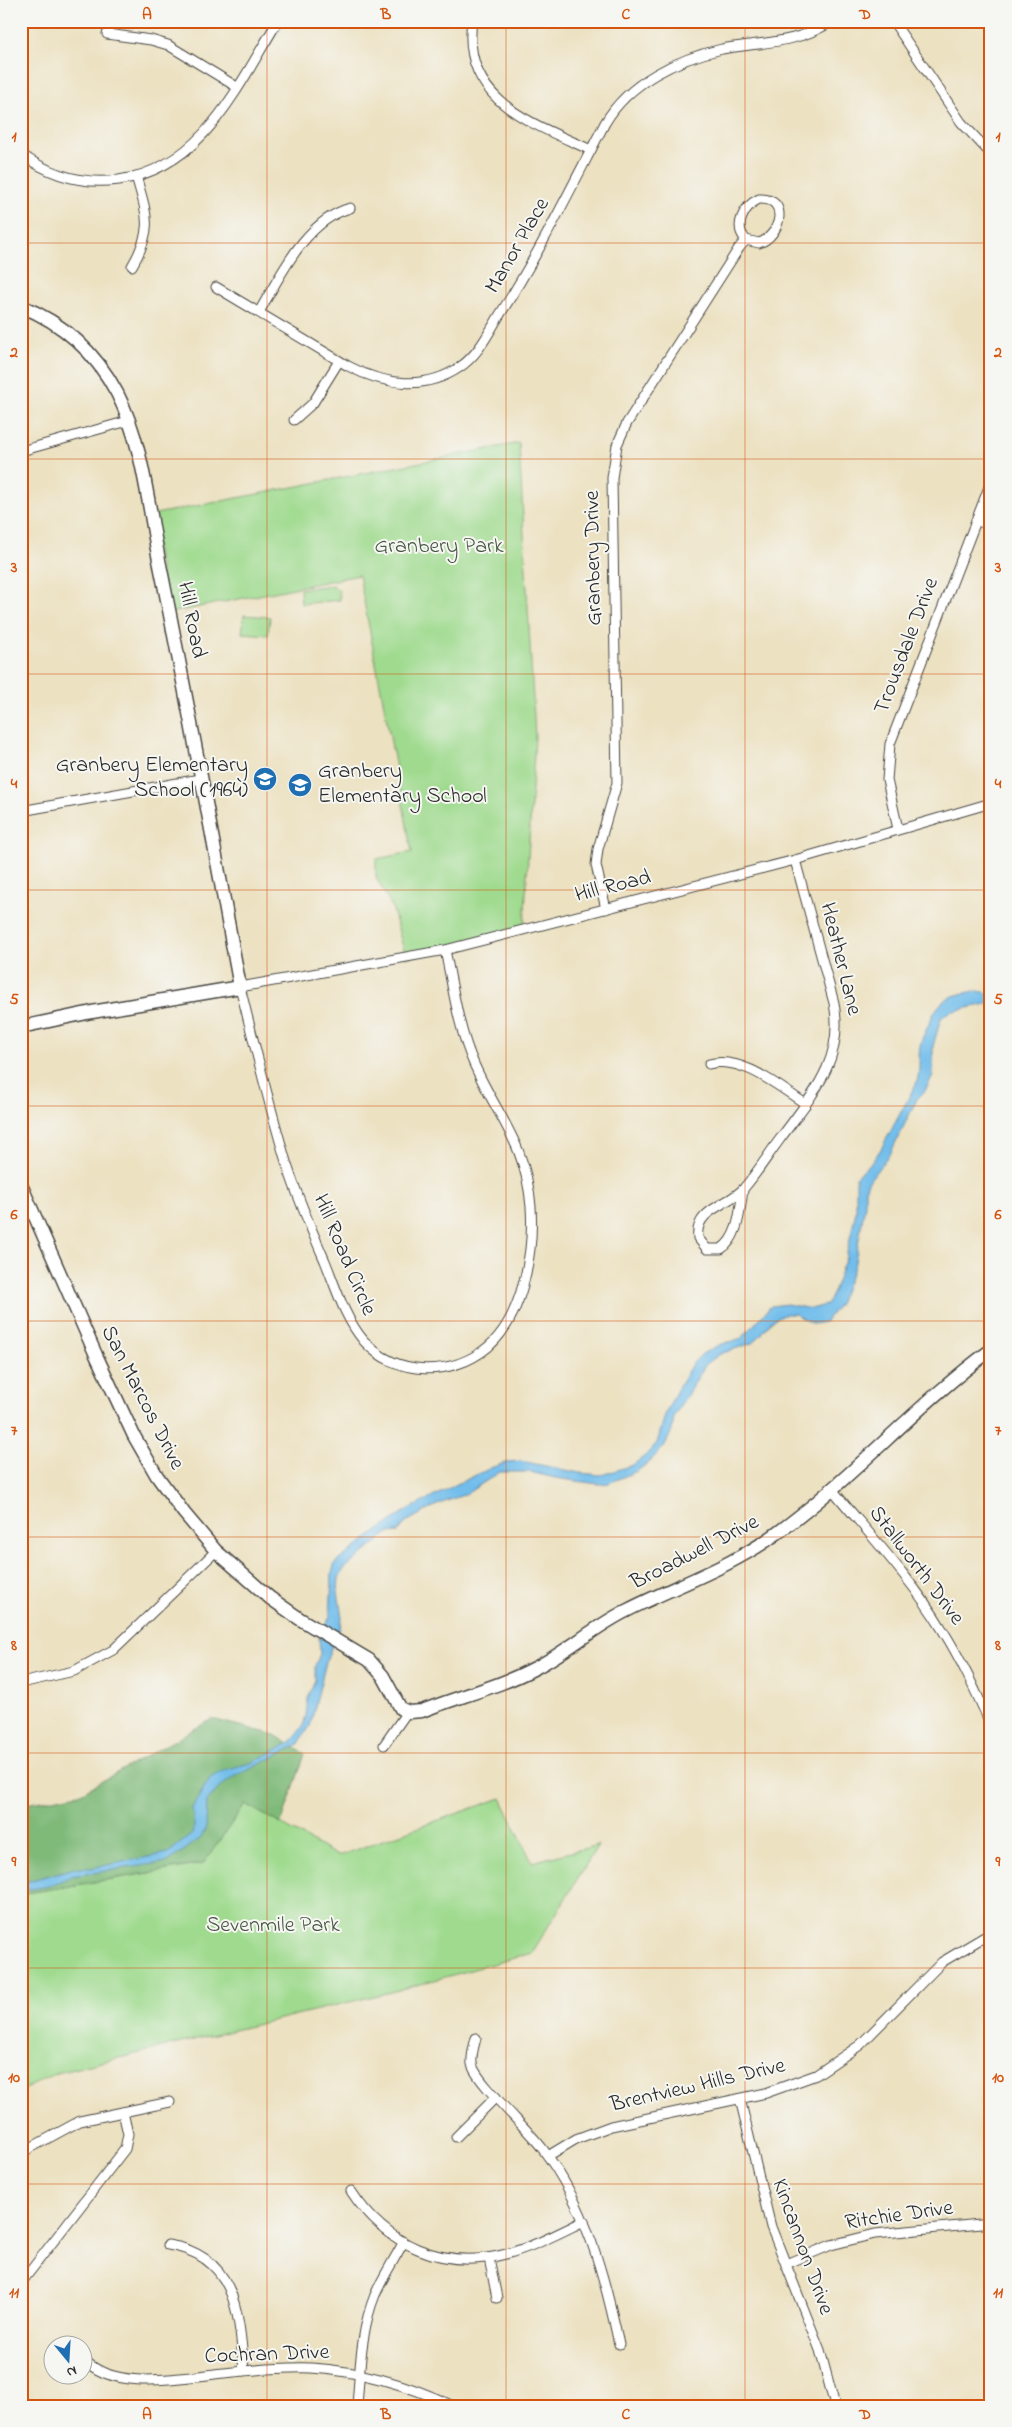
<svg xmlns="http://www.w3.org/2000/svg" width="1012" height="2427" font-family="'Indie Flower',sans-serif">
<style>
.green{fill:#9fda8e;stroke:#65825c}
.forest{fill:#7fba79;stroke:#557252}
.water{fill:#71bdeb;stroke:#4e748b}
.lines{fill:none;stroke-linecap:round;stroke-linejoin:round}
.street-casing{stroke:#484642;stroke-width:11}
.secondary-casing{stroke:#484642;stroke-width:15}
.street{stroke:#fff;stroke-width:9}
.secondary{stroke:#fff;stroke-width:12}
.grid{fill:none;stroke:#d5540f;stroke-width:1;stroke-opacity:0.55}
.labels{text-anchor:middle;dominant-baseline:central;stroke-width:4;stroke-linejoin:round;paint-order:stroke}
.street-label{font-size:22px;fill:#2b2b2b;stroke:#f6f6f2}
.park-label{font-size:22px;fill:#485744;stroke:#f6f6f2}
.poi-label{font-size:22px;fill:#2b2b2b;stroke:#f6f6f2;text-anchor:end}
.neatline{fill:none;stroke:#d5540f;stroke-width:2}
.grid-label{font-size:16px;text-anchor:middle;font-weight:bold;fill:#d5540f}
</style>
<rect width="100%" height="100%" fill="#f6f6f2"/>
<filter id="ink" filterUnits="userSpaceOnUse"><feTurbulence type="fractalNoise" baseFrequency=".02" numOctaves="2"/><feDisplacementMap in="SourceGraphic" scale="10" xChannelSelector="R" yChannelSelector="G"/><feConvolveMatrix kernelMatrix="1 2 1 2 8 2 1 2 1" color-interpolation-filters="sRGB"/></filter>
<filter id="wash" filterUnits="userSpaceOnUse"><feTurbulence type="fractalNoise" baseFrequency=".0096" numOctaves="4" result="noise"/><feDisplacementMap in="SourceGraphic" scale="20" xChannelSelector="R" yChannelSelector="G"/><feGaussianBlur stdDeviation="1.12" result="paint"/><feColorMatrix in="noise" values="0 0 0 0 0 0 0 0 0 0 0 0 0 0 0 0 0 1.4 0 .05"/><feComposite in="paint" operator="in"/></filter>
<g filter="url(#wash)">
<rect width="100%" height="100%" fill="#ece1c1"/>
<!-- green -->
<g class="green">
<polygon points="519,443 535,736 524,929 406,958 392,907 376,877 376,859 412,852 359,575 169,613 150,515"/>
<polygon points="333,585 339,591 340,600 301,604 300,589"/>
<polygon points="244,615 270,617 268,635 242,633"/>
<polygon points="501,1798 532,1862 598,1845 532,1953 395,1991 57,2073 21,2091 21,1894 203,1864 245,1804 338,1856"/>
</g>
<!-- forest -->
<polygon class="forest" points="212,1719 275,1735 305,1754 281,1824 245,1804 203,1864 21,1894 21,1805 79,1794"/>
<!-- water -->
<path class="water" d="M977,991l14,2v10l-42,9 -8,6 -8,28v29l-8,16 -8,8 -26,53 -23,30 -3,8v15l-11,62 -15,37 -14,18 -12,2 -18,-10h-11l-13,7 -10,14 -9,8 -32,11 -14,10 -32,52 -2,15 -8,16 -16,16 -11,8 -28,12 -11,1 -43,-6 -25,-6h-30l-34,22 -27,10 -33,18 -7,10 -11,1 -44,36 -5,9 -1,13 4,27 -2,10 -13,30 -17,68 -12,19 -66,33 -13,10 -12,14 -1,25 -5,11 -33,24 -96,14 -23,10 -28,5v-8l53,-15h18l76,-15 24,-19 2,-8 -2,-18 18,-30 14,-8 27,-7 40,-21 12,-16 3,-10 2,-18 7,-18v-14l5,-12 -1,-17 11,-20 2,-44 3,-10 44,-33 25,-18 55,-29 34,-16 15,-5 13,-1 59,12 21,2 32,-10 13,-10 11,-12 9,-31 11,-22 15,-26 10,-10 17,-9 23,-7 29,-32 16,-2 24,5 15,-4 7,-13 13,-35 10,-46v-35l16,-14 9,-13 35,-65c5,-12 2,-26 4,-38 2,-9 6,-15 9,-22 10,-26 21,-29 48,-33z"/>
</g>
<g filter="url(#ink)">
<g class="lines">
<!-- street casing -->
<g class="street-casing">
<g id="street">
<path d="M472,21c-11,80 60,102 119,129"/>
<polyline points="893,21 961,122 991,154"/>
<polyline points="107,34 151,40 168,45 237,87"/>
<path d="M21,154c29,21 63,31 98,26 85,-13 118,-93 159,-159"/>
<path d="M132,266c22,-37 15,-51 4,-90"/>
<path d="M216,287l132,79c36,19 77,25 112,1 18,-12 28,-33 39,-51 40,-62 72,-128 106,-193 24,-41 72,-64 117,-74 39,-7 76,-5 110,-28"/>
<path d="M259,312c22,-37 46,-91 91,-104"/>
<polyline points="294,420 313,403 339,361"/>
<polyline points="21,451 128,421"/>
<polyline points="976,520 991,526"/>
<polyline points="21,811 200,779"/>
<polyline points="898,829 887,780 890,744 991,482"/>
<path d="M606,909l-10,-44 2,-16 19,-66 -5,-305 5,-33 10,-22 112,-175 7,-8 13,3c22,-7 31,-46 0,-44 -15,7 -26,27 -13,41"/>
<path d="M445,950c8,37 13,78 29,114 24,54 52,79 57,143 3,44 -8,110 -43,140 -36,30 -92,30 -124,-6 -19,-22 -28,-53 -39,-80 -14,-32 -27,-63 -38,-96 -18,-59 -32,-119 -47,-178l205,-37 350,-90 196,-57"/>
<path d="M709,1064c33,-9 70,23 97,40"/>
<path d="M743,1190c-3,19 -4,48 -22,59h-14l-9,-11c-4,-29 32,-33 46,-50 13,-15 24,-33 36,-49 32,-44 65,-79 54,-136l-39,-143"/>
<path d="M831,1488c38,46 80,90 111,141 19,30 34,63 49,96"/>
<polyline points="21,1683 74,1671 113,1650 216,1551"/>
<polyline points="384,1745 407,1712"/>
<path d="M476,2038c-2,8 -5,17 -4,26 3,17 56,65 70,84 44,58 62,126 77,196"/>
<polyline points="740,2099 771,2227 820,2350 835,2406"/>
<polyline points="456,2137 496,2097"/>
<polyline points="21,2153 80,2121 170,2102"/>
<polyline points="548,2156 576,2139 611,2126 766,2093 816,2075 860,2045 942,1962 991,1933"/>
<path d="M351,2191c35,54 92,80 155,63 27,-7 53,-21 78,-33"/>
<path d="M168,2245c69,10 71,71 76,126"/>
<polyline points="489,2258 497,2298"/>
<polyline points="786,2264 831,2245 875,2234 991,2223"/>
<polyline points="21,2283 125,2149 128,2134 123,2112"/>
<path d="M82,2357c29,36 102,20 142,16 28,-3 58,-6 87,-5 50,3 96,16 142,38"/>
<path d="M357,2406c3,-37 4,-77 18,-111 8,-18 19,-35 28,-52"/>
</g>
</g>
<!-- secondary casing -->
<g class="secondary-casing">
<g id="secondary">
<path d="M21,306c42,17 75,47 96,87 26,50 31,112 42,167 29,142 55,285 81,427l-148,25 -71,15"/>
<path d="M21,1185l75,170 38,81 23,40 27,37 32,38 54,47 30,21 69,41 14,16 18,33 9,3 12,-1c38,-15 77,-24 113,-43 33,-17 60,-42 93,-58 49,-25 103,-43 148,-76 76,-55 139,-128 215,-184"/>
</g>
</g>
<!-- street -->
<use href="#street" class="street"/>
<!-- secondary -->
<use href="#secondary" class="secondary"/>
</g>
</g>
<!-- grid -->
<path class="grid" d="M267,21v2385M506,21v2385M745,21v2385M21,243h970M21,459h970M21,674h970M21,890h970M21,1106h970M21,1321h970M21,1537h970M21,1753h970M21,1968h970M21,2184h970"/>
<!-- icons -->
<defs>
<g id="school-disc" transform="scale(1.25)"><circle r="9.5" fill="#1f6fb2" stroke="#f6f6f2"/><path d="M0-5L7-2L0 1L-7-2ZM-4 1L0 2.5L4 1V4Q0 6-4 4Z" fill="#fff"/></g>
</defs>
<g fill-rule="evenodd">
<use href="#school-disc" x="265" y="779"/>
<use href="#school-disc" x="300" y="785"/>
</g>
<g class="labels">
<!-- street labels -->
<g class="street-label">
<text transform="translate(518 246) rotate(-60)">Manor Place</text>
<text transform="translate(594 558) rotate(-91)">Granbery Drive</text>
<text transform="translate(191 620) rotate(79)">Hill Road</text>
<text transform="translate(907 646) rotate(-69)">Trousdale Drive</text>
<text transform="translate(613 887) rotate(-14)">Hill Road</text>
<text transform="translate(840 959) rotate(76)">Heather Lane</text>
<text transform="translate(344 1255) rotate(67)">Hill Road Circle</text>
<text transform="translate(142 1398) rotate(63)">San Marcos Drive</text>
<text transform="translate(695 1553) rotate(-27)">Broadwell Drive</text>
<text transform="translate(916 1566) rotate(53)">Stallworth Drive</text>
<text transform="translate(698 2086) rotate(-13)">Brentview Hills Drive</text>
<text transform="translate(899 2216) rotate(-8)">Ritchie Drive</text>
<text transform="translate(802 2247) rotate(70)">Kincannon Drive</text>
<text transform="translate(267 2355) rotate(-2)">Cochran Drive</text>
</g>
<!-- park labels -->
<g class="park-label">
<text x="439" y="547">Granbery Park</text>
<text x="273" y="1926">Sevenmile Park</text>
</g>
<!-- poi labels -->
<g class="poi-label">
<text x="248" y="766">Granbery Elementary<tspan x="248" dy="25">School (1964)</tspan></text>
<text x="318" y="772" text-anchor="start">Granbery<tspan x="318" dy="25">Elementary School</tspan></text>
</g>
</g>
<!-- margin -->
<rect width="1012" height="2427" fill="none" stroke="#f6f6f2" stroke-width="55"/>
<!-- north arrow -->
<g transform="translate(68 2360) rotate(162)"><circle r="24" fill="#f6f6f2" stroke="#a5a5a2"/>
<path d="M0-4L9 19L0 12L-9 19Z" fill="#1f6fb2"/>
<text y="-8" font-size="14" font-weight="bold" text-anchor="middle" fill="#2b2b2b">N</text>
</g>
<rect x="28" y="28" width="956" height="2372" class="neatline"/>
<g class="grid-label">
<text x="147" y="19">A</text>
<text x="386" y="19">B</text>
<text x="626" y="19">C</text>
<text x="865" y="19">D</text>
<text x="14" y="141">1</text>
<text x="998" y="141">1</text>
<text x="14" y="357">2</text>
<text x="998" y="357">2</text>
<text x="14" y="572">3</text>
<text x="998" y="572">3</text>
<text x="14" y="788">4</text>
<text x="998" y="788">4</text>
<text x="14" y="1004">5</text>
<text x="998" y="1004">5</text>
<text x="14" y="1219">6</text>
<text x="998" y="1219">6</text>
<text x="14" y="1435">7</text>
<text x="998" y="1435">7</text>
<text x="14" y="1650">8</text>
<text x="998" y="1650">8</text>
<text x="14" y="1866">9</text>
<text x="998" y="1866">9</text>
<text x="14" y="2082">10</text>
<text x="998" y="2082">10</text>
<text x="14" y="2297">11</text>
<text x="998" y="2297">11</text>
<text x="147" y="2419">A</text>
<text x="386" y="2419">B</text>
<text x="626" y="2419">C</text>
<text x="865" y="2419">D</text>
</g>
</svg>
